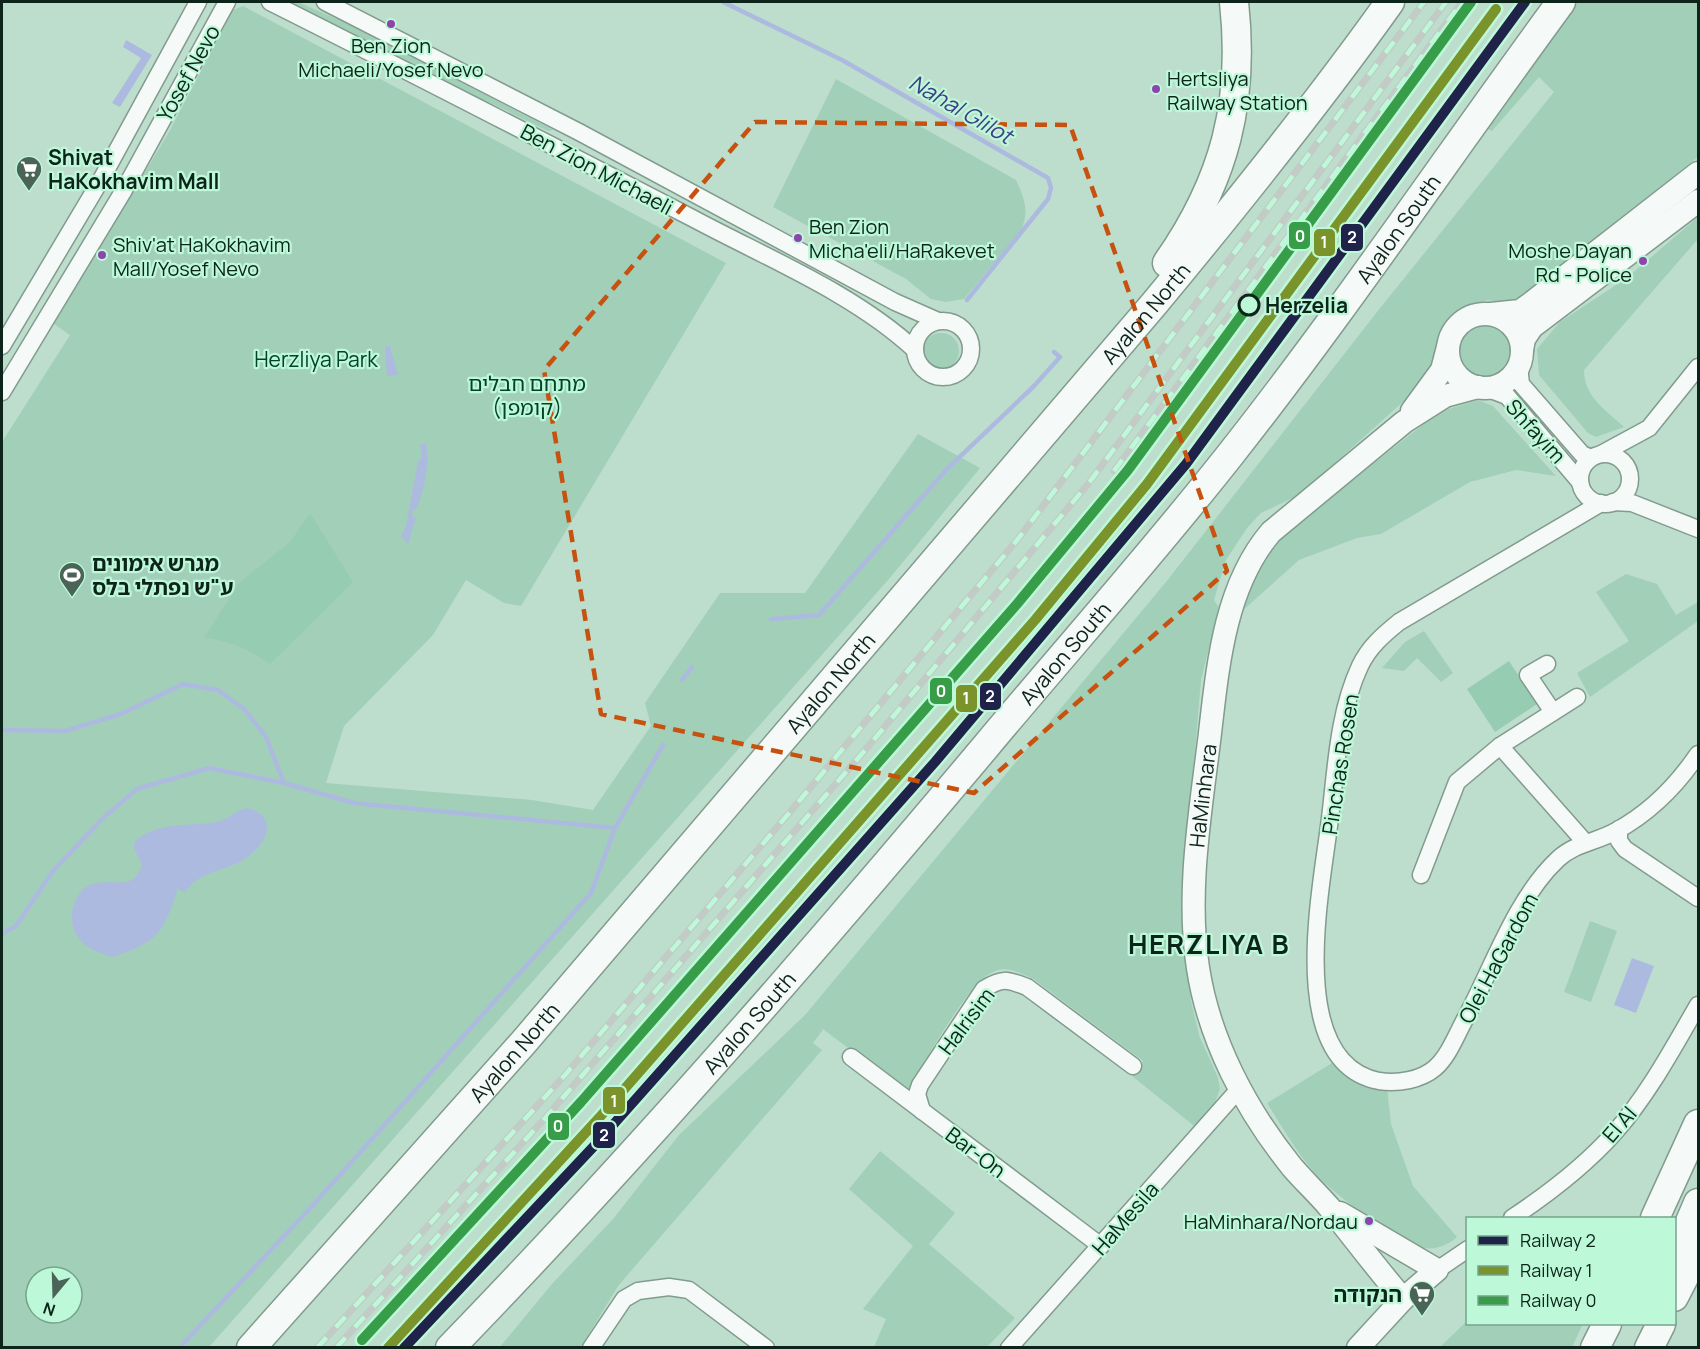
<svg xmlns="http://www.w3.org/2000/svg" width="1700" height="1349" font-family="Manrope,'Noto Sans Hebrew',sans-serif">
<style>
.green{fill:#a2cfb8;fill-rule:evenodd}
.forest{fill:#96ccb2}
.water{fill:#adbae0}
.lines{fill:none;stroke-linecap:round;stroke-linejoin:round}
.stream{stroke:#adbae0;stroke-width:4.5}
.street-casing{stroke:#829b8e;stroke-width:19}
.secondary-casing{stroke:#829b8e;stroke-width:25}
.highway-casing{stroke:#829b8e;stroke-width:31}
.street{stroke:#f5faf8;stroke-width:16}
.secondary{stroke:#f5faf8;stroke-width:22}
.highway{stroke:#f5faf8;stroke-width:28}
.rail-casing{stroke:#c2cbc6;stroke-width:7}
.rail{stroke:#bdf9d9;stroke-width:4.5;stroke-dasharray:14;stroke-linecap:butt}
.rail-1-casing{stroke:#bdf9d9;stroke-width:15}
.rail-2-casing{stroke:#bdf9d9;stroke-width:15}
.rail-3-casing{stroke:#bdf9d9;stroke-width:15}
.rail-1{stroke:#1f234a;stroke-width:10}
.rail-2{stroke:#7a942b;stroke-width:10}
.rail-3{stroke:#389d48;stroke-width:10}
.marked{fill:none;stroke:#c7510e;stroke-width:4.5;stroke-dasharray:12 8;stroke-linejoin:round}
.bus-dot{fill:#8e44ad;stroke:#bdf9d9;stroke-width:2}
.stop-dot{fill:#bdf9d9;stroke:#0c2419;stroke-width:3}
.labels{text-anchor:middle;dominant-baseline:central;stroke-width:4.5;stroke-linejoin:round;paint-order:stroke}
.bus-label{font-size:20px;fill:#0c2419;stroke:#bdf9d9;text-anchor:start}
.street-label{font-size:21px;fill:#0c2419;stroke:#bdf9d9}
.poi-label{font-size:21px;font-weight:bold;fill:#0c2419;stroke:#bdf9d9;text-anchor:start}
.stop-label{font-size:21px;font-weight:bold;fill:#0c2419;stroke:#bdf9d9;text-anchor:start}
.park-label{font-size:21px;fill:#02412a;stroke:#bdf9d9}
.water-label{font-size:22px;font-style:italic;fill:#413e88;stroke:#bdf9d9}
.district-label{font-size:27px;font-weight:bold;letter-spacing:1.5px;fill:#0c2419;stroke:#bdf9d9}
.line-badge{stroke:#bdf9d9;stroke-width:2}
.badge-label{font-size:16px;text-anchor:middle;font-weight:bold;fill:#fff}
</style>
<rect width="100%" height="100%" fill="#bddecd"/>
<!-- green -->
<g class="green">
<polygon points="288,2 298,2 371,34 553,130 548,131 495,105 465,94"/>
<path d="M1573,2h125v155l-171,136 -20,10 -19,-3 -29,11 -14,17 -21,55 -125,112 -38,18 -14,15 -21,32 -12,40 5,8 -18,72 -18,213 8,108 8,34 19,43 2,11 -9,24 -13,16 -66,-53 11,-15 -111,-83c-12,-5 -26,-13 -39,-6 -27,13 -69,92 -86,120l-87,-65 3,3 -10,13 9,7 -204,236 -37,61 -82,1 53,-64 61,-65 66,-84 126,-120 361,-433 211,-270 177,-220 -15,-15 -47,54 -11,-5z"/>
<path d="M243,6l483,257 -205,343 -17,-3 -38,-23 -33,55 -89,91 -18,57 206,17 61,10 58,-84 -6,-23 75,-110h85l113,-159 62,34 -91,111 -680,768 -207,1v-906l68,-107 -16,-11 115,-192 64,-122zM36,1277h36v36h-36z"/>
<path d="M836,79l180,101c8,18 14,31 5,50l-57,69 -18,3 -15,-3 -25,-20 -133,-72z"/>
<path d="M1698,217v22l-114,131c0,27 22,40 40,57l-28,10 -8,-4 -49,-58 -2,-26 23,-27 68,-45z"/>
<circle cx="1485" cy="351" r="25"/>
<circle cx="941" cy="351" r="18"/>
<polygon points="1478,400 1493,406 1556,476 1516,470 1470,482 1381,534 1357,538 1299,560 1241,612 1243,597 1274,542 1439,412"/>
<polygon points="1626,574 1657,584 1676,615 1698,602 1698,621 1590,697 1577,673 1629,641 1596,592"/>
<polygon points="1424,631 1453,673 1441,682 1417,658 1404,671 1382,668 1405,642"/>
<polygon points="1590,921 1617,931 1591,1002 1564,992"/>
<path d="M1332,1063c17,16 33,21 55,25l4,36 22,62 44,51c-10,9 -23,14 -37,10 -25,-7 -89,-55 -106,-75 -18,-20 -32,-46 -47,-69z"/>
<polygon points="880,1151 955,1213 929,1244 1015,1318 987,1347 874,1347 886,1319 863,1309 913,1246 849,1189"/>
<polygon points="1467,1321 1468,1324 1583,1324 1572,1347 1440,1347"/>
</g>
<!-- forest -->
<g class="forest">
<path d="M310,513l43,69 -83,82c-19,-14 -42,-24 -66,-26l35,-55 52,-42z"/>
<polygon points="1509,661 1537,704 1495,732 1467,689"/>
</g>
<!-- water -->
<g class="water">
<polygon points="126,40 152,55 120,107 112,103 141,58 123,47"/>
<polygon points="385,346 390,346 398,375 387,376"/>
<path d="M420,444h6c4,21 -2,45 -9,64l-4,2 -1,7h4l-8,27 -7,-8 5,-10 12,-64 4,-5z"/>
<path d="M246,808c31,6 24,32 3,48 -21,16 -47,12 -65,37l-6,-5c-15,46 -19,53 -65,69 -15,-4 -31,-10 -38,-25 -8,-16 0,-46 21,-49 20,-3 38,7 46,-18l-8,-17 1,-7c24,-20 53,-14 81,-19 12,-2 19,-11 30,-14z"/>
<polygon points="1632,958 1654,966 1636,1013 1614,1005"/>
</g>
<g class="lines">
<!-- stream -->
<g class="stream">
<polyline points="723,2 842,60 1048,178 1051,188 1048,199 967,300"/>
<polyline points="771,619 819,615 946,470 1034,386 1060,357 1054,352"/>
<polyline points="682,680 692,667"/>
<polyline points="2,730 65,731 121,714 183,684 218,690 245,710 266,737 284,783"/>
<polyline points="2,934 16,926 53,871 104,817 137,789 209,768 284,783 354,803 615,828"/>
<polyline points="179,1348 314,1204 591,893 615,828 663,745"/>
</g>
<!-- street casing -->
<g class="street-casing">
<g id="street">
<path d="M270,2c142,71 283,144 424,217 73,39 161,75 221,131"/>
<polyline points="325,2 579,132 895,302 938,321"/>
<circle cx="943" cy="349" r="28"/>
<polyline points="2,346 102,178 198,2"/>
<polyline points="1519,366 1521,384 1582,454 1591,458"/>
<polyline points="1486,388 1507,396 1580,482"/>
<polyline points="2,392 124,190 227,2"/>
<circle cx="1605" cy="479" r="25"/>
<polyline points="1601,454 1649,428 1698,367"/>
<polyline points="1613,502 1632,503 1698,529"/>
<path d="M1601,503l-202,119c-16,13 -30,25 -39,44 -23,49 -24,107 -31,160 -8,65 -44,237 50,255 19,3 42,-1 56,-13 13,-11 21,-32 29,-47 28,-51 51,-122 94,-162 17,-16 39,-17 58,-28 33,-18 61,-46 82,-77"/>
<polyline points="1547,664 1528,675 1553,712"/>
<polyline points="1500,746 1584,841"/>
<polyline points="1619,829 1619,841 1625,849 1698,898"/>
<polyline points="1421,875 1457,782 1500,746 1577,697"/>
<polyline points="851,1057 1101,1246"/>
<path d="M922,1111l-5,-17 3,-9 64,-96c19,-12 24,-9 43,-2l106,79"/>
<path d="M1512,1218c36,-24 74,-53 103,-86 33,-37 58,-84 83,-127"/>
<polyline points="1437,1270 1468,1249"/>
<polyline points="591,1348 624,1299 638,1291 669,1287 689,1290 766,1348"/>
<polyline points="1009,1348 1240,1088"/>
</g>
</g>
<!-- secondary casing -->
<g class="secondary-casing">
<g id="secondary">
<polyline points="1491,314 1520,311 1530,304 1698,173"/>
<circle cx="1485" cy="351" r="37"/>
<polyline points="1522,350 1524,339 1532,327 1698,201"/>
<polyline points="1412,411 1442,370 1448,347"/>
<polyline points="1340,1213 1437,1270 1403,1299 1358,1348"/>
<path id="s1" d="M1403,1299c-26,-30 -49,-61 -74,-92 -12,-14 -25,-26 -37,-40 -46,-57 -83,-127 -94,-199 -12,-77 3,-159 12,-235 8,-69 15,-147 61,-201l133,-110 41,-26 33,-9"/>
</g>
</g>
<!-- highway casing -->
<g class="highway-casing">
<g id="highway">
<path d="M1167,263c58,-83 78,-161 67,-261"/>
<polyline points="1655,1218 1698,1124"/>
<polyline points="1674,1259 1698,1203"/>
<polyline points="1674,1297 1698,1250"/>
<path id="s2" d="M251,1348l272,-305 631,-739c82,-99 162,-198 236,-302"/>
<path id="s3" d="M450,1348c188,-194 364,-397 537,-603 81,-97 165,-191 243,-290 116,-147 220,-302 331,-453"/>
<polyline points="1595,1348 1607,1324"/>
<polyline points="1649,1348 1661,1324"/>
</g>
</g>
<!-- street -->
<use href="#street" class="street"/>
<!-- secondary -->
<use href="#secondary" class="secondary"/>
<!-- highway -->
<use href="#highway" class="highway"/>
<!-- rail casing -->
<g class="rail-casing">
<g id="rail">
<polyline points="1114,471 1462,2"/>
<polyline points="317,1348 565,1075 790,812 1018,539 1424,2"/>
<polyline points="336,1348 547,1116 866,749 1088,484 1446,2"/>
<polyline points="387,1348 636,1075 1035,618 1178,440 1499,2"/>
</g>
</g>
<!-- rail -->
<use href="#rail" class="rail"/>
<!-- rail-1 casing -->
<g class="rail-1-casing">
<polyline id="rail-1" points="404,1348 596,1144 935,762 1186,464 1525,2"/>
</g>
<!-- rail-2 casing -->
<g class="rail-2-casing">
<polyline id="rail-2" points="388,1348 599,1118 1035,620 1147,484 1496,9"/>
</g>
<!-- rail-3 casing -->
<g class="rail-3-casing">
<polyline id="rail-3" points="362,1340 581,1102 1017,604 1128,470 1471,2"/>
</g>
<!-- rail-1 -->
<use href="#rail-1" class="rail-1"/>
<!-- rail-2 -->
<use href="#rail-2" class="rail-2"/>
<!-- rail-3 -->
<use href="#rail-3" class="rail-3"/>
</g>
<!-- marked area -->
<path class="marked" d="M755,122l315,3 157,446 -253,222 -373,-79 -57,-344z"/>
<!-- icons -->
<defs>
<g id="supermarket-pin" transform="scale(1.35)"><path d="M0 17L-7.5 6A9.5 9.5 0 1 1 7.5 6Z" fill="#4a6558" stroke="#bdf9d9"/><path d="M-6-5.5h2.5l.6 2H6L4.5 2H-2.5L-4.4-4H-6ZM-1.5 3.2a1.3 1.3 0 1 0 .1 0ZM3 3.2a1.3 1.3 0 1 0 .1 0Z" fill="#fff"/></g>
<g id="stadium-pin" transform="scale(1.35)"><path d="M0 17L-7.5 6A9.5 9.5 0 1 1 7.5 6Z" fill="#4a6558" stroke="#bdf9d9"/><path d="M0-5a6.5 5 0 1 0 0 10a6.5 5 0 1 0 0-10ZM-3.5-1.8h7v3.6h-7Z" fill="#fff"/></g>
</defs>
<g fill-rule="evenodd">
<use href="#supermarket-pin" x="29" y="169"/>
<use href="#stadium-pin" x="72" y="575"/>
<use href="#supermarket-pin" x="1422" y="1294"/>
</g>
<!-- markers -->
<g class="bus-dot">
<circle cx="391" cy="24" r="5"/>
<circle cx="1156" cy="89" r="5"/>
<circle cx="798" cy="238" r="5"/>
<circle cx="102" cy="255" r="5"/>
<circle cx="1643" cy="261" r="5"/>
<circle cx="1369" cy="1221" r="5"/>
</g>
<circle class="stop-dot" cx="1249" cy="305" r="10"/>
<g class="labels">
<!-- bus labels -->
<g class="bus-label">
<text x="391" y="45" text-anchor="middle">Ben Zion<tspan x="391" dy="24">Michaeli/Yosef Nevo</tspan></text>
<text x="1167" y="78">Hertsliya<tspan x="1167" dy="24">Railway Station</tspan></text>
<text x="809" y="226">Ben Zion<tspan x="809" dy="24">Micha'eli/HaRakevet</tspan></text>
<text x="113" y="244">Shiv'at HaKokhavim<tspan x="113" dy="24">Mall/Yosef Nevo</tspan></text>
<text x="1632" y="250" text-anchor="end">Moshe Dayan<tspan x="1632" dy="24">Rd - Police</tspan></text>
<text x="1358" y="1221" text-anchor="end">HaMinhara/Nordau</text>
</g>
<!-- street labels -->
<g class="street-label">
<text transform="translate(188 73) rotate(-61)">Yosef Nevo</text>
<text transform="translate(597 169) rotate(28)">Ben Zion Michaeli</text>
<text stroke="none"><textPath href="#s3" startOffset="1468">Ayalon South</textPath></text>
<text stroke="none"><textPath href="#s2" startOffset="1368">Ayalon North</textPath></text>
<text transform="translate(1536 431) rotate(48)">Shfayim</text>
<text stroke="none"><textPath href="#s3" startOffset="928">Ayalon South</textPath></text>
<text stroke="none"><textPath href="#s2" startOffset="882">Ayalon North</textPath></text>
<text transform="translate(1340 764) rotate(-81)">Pinchas Rosen</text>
<text stroke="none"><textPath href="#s1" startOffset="568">HaMinhara</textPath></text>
<text transform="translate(1498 958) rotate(-62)">Olei HaGardom</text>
<text transform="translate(966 1021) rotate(-53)">HaIrisim</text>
<text stroke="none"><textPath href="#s3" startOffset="442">Ayalon South</textPath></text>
<text stroke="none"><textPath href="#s2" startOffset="396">Ayalon North</textPath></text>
<text transform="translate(1619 1124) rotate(-49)">El Al</text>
<text transform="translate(976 1152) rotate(37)">Bar-On</text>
<text transform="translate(1125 1218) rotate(-49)">HaMesila</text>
</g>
<!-- poi labels -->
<g class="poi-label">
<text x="48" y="157">Shivat<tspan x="48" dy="24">HaKokhavim Mall</tspan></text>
<text x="92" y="563">מגרש אימונים<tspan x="92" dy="24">ע"ש נפתלי בלס</tspan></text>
<text x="1402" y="1294" text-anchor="end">הנקודה</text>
</g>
<!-- stop labels -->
<g class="stop-label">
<text x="1265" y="305">Herzelia</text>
</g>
<!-- park labels -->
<g class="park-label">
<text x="316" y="359">Herzliya Park</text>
<text x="527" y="383">מתחם חבלים<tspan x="527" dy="24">(קומפן)</tspan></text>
</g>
<!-- water labels -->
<g class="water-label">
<text transform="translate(961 109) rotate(30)">Nahal Glilot</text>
</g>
<!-- district labels -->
<g class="district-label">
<text x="1209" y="943">HERZLIYA B</text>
</g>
</g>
<g class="line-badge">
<rect x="1288" y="221" width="23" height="29" rx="6" fill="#389d48"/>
<rect x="1340" y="223" width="24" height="29" rx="6" fill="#1f234a"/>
<rect x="1313" y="228" width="23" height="29" rx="6" fill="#7a942b"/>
<rect x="929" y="677" width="24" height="28" rx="6" fill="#389d48"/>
<rect x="979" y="682" width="23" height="29" rx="6" fill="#1f234a"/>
<rect x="955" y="684" width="23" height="29" rx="6" fill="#7a942b"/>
<rect x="602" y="1086" width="24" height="29" rx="6" fill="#7a942b"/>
<rect x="547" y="1112" width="23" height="29" rx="6" fill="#389d48"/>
<rect x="592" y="1121" width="24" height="28" rx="6" fill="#1f234a"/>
</g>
<g class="badge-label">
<text x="1300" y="242">0</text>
<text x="1352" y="243">2</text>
<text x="1324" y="248">1</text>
<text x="941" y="697">0</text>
<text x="990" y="702">2</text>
<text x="966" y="704">1</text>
<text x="614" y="1107">1</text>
<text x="558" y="1132">0</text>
<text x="604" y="1141">2</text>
</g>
<!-- border -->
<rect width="1700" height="1349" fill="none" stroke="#0c2419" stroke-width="6"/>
<!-- legend -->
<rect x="1466" y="1217" width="210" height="108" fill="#bdf9d9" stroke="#76a48c" stroke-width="1.5"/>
<rect x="1478" y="1236" width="30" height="9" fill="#1f234a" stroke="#76a48c" stroke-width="1.5"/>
<text x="1520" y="1247" font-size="18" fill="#0c2419">Railway 2</text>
<rect x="1478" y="1266" width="30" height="9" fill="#7a942b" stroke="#76a48c" stroke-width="1.5"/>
<text x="1520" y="1277" font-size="18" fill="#0c2419">Railway 1</text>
<rect x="1478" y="1296" width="30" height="9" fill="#389d48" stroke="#76a48c" stroke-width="1.5"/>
<text x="1520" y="1307" font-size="18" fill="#0c2419">Railway 0</text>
<!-- north arrow -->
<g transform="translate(54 1295) rotate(199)"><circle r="28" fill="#bdf9d9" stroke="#76a48c" stroke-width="1.5"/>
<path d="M0-4.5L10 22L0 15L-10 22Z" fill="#4a6558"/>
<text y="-9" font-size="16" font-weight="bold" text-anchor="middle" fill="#0c2419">N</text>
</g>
</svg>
